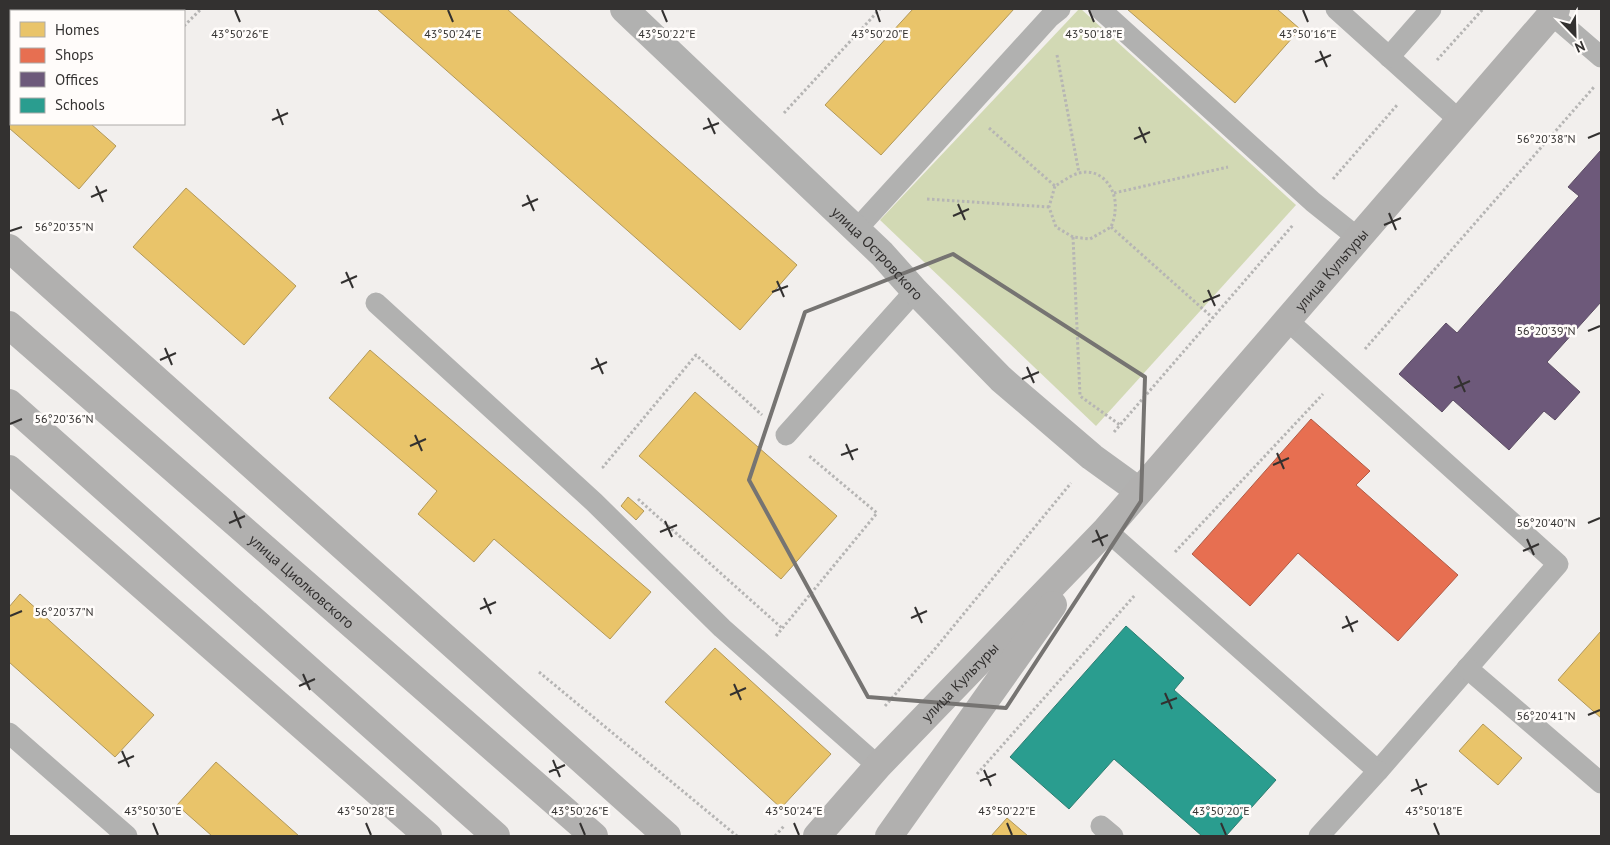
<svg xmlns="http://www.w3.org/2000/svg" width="1610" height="845" font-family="'PT Sans',sans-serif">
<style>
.green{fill:#d2d9b4}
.homes{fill:#e9c46a;stroke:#b29859}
.shops{fill:#e76f51;stroke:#b15c47}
.offices{fill:#6d597a;stroke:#5c4d64}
.schools{fill:#2a9d8f;stroke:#2d7d72}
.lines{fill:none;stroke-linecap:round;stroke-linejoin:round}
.path{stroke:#b6b5b4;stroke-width:3;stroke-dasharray:2.5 2.5;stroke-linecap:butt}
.lane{stroke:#b1b1b0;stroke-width:21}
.street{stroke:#b1b1b0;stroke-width:28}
.secondary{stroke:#b1b0af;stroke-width:28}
.marked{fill:none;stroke:#767472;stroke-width:4;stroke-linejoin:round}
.ticks{fill:none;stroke:#333130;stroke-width:2}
.labels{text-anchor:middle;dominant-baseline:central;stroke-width:5;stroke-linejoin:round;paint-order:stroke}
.street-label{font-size:15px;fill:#333130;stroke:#fffcfa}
.ticks-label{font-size:12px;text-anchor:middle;fill:#333130;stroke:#fffcfa;stroke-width:5;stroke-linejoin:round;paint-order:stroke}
</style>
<rect width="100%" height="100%" fill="#f2efed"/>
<!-- green -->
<polygon class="green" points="1079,9 1081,9 1296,205 1096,426 880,220"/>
<!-- homes -->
<g class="homes">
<polygon points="110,9 153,9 151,11 113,11"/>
<polygon points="377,9 507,9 797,265 740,330"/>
<polygon points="913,9 1014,9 881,155 825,105"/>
<polygon points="1127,9 1277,9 1300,29 1235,103"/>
<polygon points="9,52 11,54 11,124 91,124 116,146 79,189 9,128"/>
<polygon points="186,188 296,286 244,345 133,247"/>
<polygon points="370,350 651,592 610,639 494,539 474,562 418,514 437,491 329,398"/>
<polygon points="695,392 837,516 781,579 639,456"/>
<polygon points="628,497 644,511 636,520 621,506"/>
<polygon points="20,594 154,715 115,757 9,662 9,607"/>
<polygon points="1601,631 1601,718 1558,680"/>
<polygon points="715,648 831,754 781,808 665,702"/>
<polygon points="1483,724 1522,758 1498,785 1459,751"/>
<polygon points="216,762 299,836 212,836 177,805"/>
<polygon points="1007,818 1028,836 991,836"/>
</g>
<!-- shops -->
<polygon class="shops" points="1311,419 1370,471 1356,485 1458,575 1398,641 1298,553 1250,606 1192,554"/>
<!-- offices -->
<polygon class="offices" points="1601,150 1601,302 1547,362 1580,392 1555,420 1544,411 1509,450 1453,400 1442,412 1399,374 1446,323 1457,333 1579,196 1568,187"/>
<!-- schools -->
<polygon class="schools" points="1126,626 1184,678 1174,690 1276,780 1226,836 1202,836 1114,759 1069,809 1010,757"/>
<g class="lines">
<!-- path -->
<g class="path">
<polyline points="67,9 70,11"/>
<polyline points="184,26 201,9"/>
<polyline points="1057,55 1079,173"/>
<polyline points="1437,60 1483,9"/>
<polyline points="784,113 880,9"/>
<polyline points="989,128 1055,186"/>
<polyline points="1333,179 1398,104"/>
<polyline points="1114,193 1228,167"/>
<polyline points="927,199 1049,207"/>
<polyline points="1111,227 1213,318"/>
<path d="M1073,237l-17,-10 -7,-20 6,-21c7,-4 16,-11 24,-13 23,-6 39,17 36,38 0,5 -2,11 -4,16l-21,12 -17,-2 7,159 40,29"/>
<polyline points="1365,349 1594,87"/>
<polyline points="1114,432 1293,225"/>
<polyline points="604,468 603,467 696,355 762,415"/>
<polyline points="638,499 783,629"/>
<polyline points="1175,552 1323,394"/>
<polyline points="776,636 877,513 808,455"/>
<polyline points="539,672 737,836"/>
<polyline points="885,706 934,650 1071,483"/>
<polyline points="977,774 1135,595"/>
<polyline points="775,836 784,826"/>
</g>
<!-- lane -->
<g class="lane">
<polyline points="1100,9 1313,202 1358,238"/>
<polyline points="1336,9 1459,120"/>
<polyline points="1551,14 1601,57"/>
<polyline points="1389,57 1431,9"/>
<polyline points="856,230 1050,17 1060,9"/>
<polyline points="376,303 594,502 722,628 878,766"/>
<polyline points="786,435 915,291"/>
<polyline points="1106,530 1378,771 1558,564 1287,320"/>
<polyline points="1467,668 1601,783"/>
<polyline points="9,733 127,836"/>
<polyline points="1101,826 1113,836"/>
<polyline points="1319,836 1378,771"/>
</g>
<!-- street -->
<path class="street" id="s1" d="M624,9l258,245 33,37 86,88 91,78 47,34"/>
<!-- secondary -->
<g class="secondary">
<polyline points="9,248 667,836"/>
<path id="s2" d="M9,325l585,511"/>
<polyline points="9,403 496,836"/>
<polyline points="9,469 428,836"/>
<path id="s3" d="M817,836l61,-70 228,-236 450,-521"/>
<polyline points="889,836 1053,605"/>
</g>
</g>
<!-- marked area -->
<path class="marked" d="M953,254l192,123 -4,124 -135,207 -138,-11 -119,-217 56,-168z"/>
<!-- ticks -->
<path class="ticks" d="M235,10l5,12M448,10l5,12M662,10l5,12M876,10l4,12M1089,10l5,12M1303,10l5,12M1320,51l7,16M1315,62l16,-7M277,109l6,16M708,118l7,16M272,120l16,-7M1139,127l7,16M703,129l16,-6M1588,138l12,-5M1134,139l16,-7M96,186l7,16M527,195l7,16M91,197l16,-7M958,204l7,16M522,206l16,-7M1389,213l7,17M953,216l16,-7M1384,225l17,-7M10,231l12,-4M346,272l7,16M777,281l7,16M341,283l16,-7M1208,290l7,16M772,292l16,-6M1203,302l17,-7M1588,331l12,-5M165,348l7,17M596,358l7,16M160,360l16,-7M1027,367l7,16M591,369l16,-7M1458,376l7,16M1022,379l17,-7M1454,388l16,-7M10,424l12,-5M415,435l7,16M846,444l7,16M410,446l16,-7M1277,453l7,16M841,455l17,-6M1273,465l16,-7M234,511l7,17M665,521l7,16M229,523l16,-7M1588,523l12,-5M1096,530l7,16M660,532l17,-7M1527,539l7,16M1092,542l16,-7M1523,551l16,-7M484,598l7,16M915,607l7,16M480,609l16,-7M10,616l12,-5M1346,616l7,16M911,618l16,-7M1342,628l16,-7M303,674l7,16M734,684l7,16M299,686l16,-7M1165,693l7,16M730,695l16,-7M1161,704l16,-6M1588,715l12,-5M122,751l7,16M553,760l7,17M118,763l16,-7M984,770l7,16M549,772l16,-7M1416,779l6,16M980,781l16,-7M1411,791l16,-7M153,823l5,12M366,823l5,12M580,823l5,12M794,823l5,12M1007,823l5,12M1221,823l5,12M1434,823l5,12"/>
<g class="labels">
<!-- street labels -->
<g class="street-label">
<text stroke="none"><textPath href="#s1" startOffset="352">улица Островского</textPath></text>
<text stroke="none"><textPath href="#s3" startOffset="765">улица Культуры</textPath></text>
<text stroke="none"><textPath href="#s2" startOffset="389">улица Циолковского</textPath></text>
<text stroke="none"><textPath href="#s3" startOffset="210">улица Культуры</textPath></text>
</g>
</g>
<g class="ticks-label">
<text x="240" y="38">43°50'26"E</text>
<text x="453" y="38">43°50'24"E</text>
<text x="667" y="38">43°50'22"E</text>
<text x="880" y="38">43°50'20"E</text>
<text x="1094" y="38">43°50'18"E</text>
<text x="1308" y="38">43°50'16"E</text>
<text x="1546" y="143">56°20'38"N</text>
<text x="64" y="231">56°20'35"N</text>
<text x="1546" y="335">56°20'39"N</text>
<text x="64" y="423">56°20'36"N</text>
<text x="1546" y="527">56°20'40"N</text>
<text x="64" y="616">56°20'37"N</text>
<text x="1546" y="720">56°20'41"N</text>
<text x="153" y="815">43°50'30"E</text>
<text x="366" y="815">43°50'28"E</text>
<text x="580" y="815">43°50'26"E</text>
<text x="794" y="815">43°50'24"E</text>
<text x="1007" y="815">43°50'22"E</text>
<text x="1221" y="815">43°50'20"E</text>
<text x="1434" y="815">43°50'18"E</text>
</g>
<!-- border -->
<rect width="1610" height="845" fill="none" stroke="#333130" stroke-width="20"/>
<!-- legend -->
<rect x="10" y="10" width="175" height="115" fill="#fffcfa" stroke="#adaba9"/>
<rect x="20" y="22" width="25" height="15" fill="#e9c46a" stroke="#adaba9"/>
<text x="55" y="35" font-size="15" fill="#333130">Homes</text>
<rect x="20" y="48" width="25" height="15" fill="#e76f51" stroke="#adaba9"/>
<text x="55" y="60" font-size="15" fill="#333130">Shops</text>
<rect x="20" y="72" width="25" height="15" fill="#6d597a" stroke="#adaba9"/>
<text x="55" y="85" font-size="15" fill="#333130">Offices</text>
<rect x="20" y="98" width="25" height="15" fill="#2a9d8f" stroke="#adaba9"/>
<text x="55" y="110" font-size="15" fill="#333130">Schools</text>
<!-- north arrow -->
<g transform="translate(1575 35) rotate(157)" stroke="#fffcfa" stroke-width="4" paint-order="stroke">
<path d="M0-4L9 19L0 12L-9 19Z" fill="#333130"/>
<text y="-8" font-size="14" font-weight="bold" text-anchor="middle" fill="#333130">N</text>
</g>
</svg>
